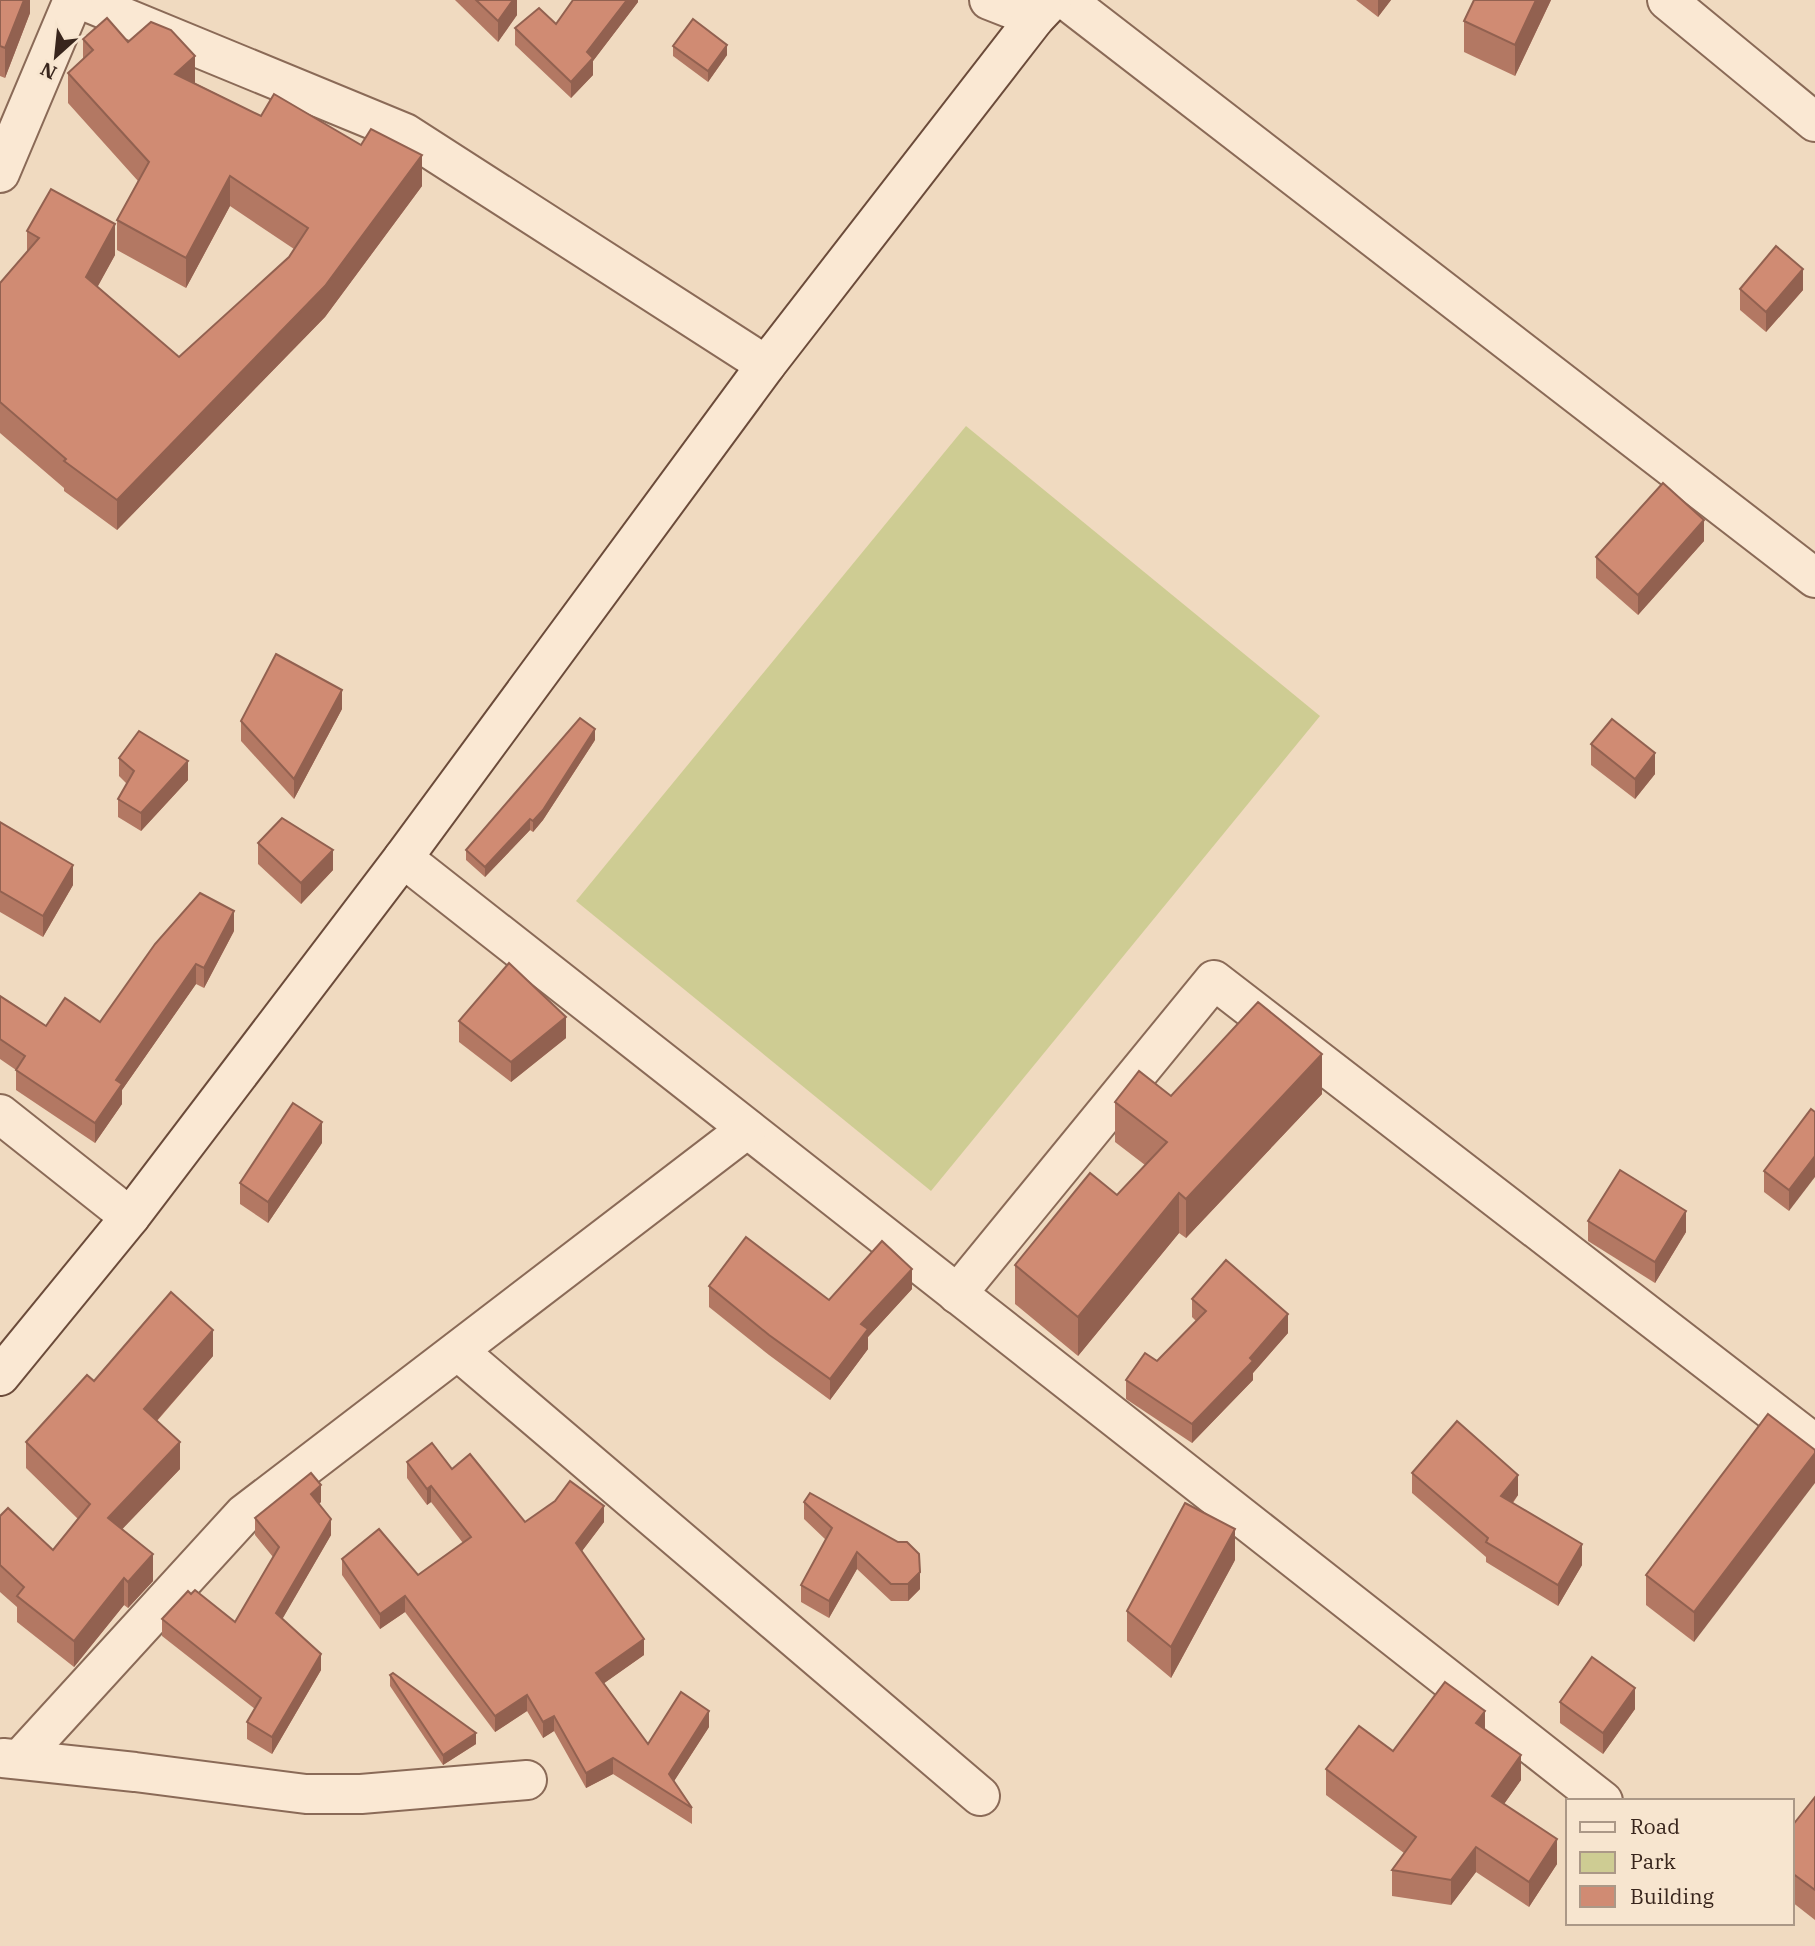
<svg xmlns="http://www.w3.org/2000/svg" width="1815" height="1946" font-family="'IBM Plex Serif',serif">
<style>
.green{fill:#cecc93}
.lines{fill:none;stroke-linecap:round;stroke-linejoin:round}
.street-casing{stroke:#8a6a57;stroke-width:42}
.secondary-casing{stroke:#6b4b3a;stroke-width:42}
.street{stroke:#fae8d3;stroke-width:38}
.secondary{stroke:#fae8d3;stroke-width:38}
.wall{fill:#b37863}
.shaded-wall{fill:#926150}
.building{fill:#d08b73;stroke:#926150;stroke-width:2}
</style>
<rect width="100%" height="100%" fill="#f0dac0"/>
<!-- green -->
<polygon class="green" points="966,426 1320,716 931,1191 576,901"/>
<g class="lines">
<!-- street casing -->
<g class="street-casing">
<g id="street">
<polyline points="82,0 405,133 766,365"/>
<polyline points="989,0 1035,18"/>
<polyline points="1066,0 1815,578"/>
<polyline points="1667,0 1815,122"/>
<polyline points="0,173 73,0"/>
<polyline points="403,858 1603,1801"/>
<polyline points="0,1114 130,1217"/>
<polyline points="957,1294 1214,980 1815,1444"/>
<polyline points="458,1351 980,1796"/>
<polyline points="3,1758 135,1772 306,1794 361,1794 527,1780"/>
<polyline points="20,1759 244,1514 747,1129"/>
</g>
</g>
<!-- secondary casing -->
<g class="secondary-casing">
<polyline id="secondary" points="0,1376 130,1217 403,858 766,365 1035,18 1052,0"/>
</g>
<!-- street -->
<use href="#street" class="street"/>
<!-- secondary -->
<use href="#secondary" class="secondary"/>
</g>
<!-- wall -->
<g class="wall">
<polygon points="0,0 30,0 30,13 5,78 0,76"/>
<polygon points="455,0 517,0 517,15 498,42"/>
<polygon points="638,0 638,2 593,61 593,75 571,98 515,45 515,28 556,24"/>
<polygon points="1356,0 1391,0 1378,17"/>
<polygon points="1474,0 1551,0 1515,76 1464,52 1464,21"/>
<polygon points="83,39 128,42 195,83 261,116 422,186 325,317 117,530 64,491 64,488 0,433 0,283 27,252 27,231 115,255 97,287 179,357 289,257 294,249 230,206 186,288 117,250 117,220 138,181 68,103 68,73 83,59"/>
<polygon points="673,46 727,55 708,82 673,56"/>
<polygon points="1740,289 1803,290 1766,332 1740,310"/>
<polygon points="1704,541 1638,615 1596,578 1596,557"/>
<polygon points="342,709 294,799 241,741 241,721"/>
<polygon points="595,740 543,820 533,832 530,830 485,877 466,860 466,850"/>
<polygon points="1591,744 1655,774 1635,799 1591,765"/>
<polygon points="119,758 188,780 141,831 118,817 118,799 127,784 119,776"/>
<polygon points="0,822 73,885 43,937 0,912"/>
<polygon points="258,843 333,870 301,904 258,864"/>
<polygon points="234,931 204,988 196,984 122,1090 122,1104 95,1143 16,1090 16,1070 0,1059 0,996 46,1026 100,1022"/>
<polygon points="459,1021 566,1038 511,1082 459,1042"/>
<polygon points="1322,1094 1186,1238 1179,1233 1078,1356 1015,1304 1015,1265 1117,1195 1145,1165 1115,1142 1115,1102 1171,1096"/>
<polygon points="1811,1109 1789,1211 1764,1192 1764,1171"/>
<polygon points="322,1143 268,1223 240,1204 240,1183"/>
<polygon points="1588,1221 1686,1232 1655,1283 1588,1241"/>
<polygon points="709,1286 829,1300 912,1289 868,1337 868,1349 830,1400 769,1355 709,1307"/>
<polygon points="1192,1299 1288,1333 1253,1373 1253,1380 1192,1443 1126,1399 1126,1380 1157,1361 1196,1321 1192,1317"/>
<polygon points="213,1356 157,1421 180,1469 122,1529 153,1581 128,1608 124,1605 74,1667 17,1622 17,1607 0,1592 0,1516 53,1550 78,1519 26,1468 26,1442 94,1381"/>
<polygon points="1768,1414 1694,1642 1646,1605 1646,1575"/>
<polygon points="407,1462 452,1469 525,1522 604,1522 582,1551 644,1655 604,1683 648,1744 709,1727 674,1781 692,1808 692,1824 613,1774 586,1788 554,1731 543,1738 527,1711 495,1732 405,1612 380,1629 342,1575 342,1559 418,1575 463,1543 431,1502 427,1505 407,1478"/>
<polygon points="1412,1473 1518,1495 1513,1503 1582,1565 1558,1606 1486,1562 1486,1557 1412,1493"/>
<polygon points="321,1502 319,1504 331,1535 282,1619 321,1670 272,1754 247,1739 247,1722 255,1709 162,1636 162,1619 235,1622 273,1557 255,1535 255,1518"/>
<polygon points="804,1502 920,1589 908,1601 891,1601 857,1569 829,1618 801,1602 801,1585 826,1540 804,1519"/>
<polygon points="1235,1560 1171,1678 1127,1641 1127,1611"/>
<polygon points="390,1675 476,1744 443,1765 390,1686"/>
<polygon points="1560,1702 1635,1709 1603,1754 1560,1723"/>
<polygon points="1485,1729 1521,1780 1504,1804 1557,1864 1529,1907 1476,1872 1451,1905 1392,1896 1392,1870 1404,1853 1326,1795 1326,1769 1393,1751"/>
<polygon points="1815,1797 1815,1920 1792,1902 1792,1826"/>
</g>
<!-- shaded-wall -->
<g class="shaded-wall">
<polygon points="24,0 30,0 30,13 5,78 5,48"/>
<polygon points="513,0 517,0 517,15 498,42 498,21"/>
<polygon points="627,0 638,0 638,2 593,61 593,75 571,98 571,82 587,52"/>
<polygon points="1378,0 1391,0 1378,17"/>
<polygon points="1536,0 1551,0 1515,76 1515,45"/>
<polygon points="727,45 727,55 708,82 708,71"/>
<polygon points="195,56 195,87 175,74"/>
<polygon points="422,155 422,186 325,317 117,530 117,500"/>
<polygon points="230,176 230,206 186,288 186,258"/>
<polygon points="115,224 115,255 86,308 86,277"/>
<polygon points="1803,269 1803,290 1766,332 1766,312"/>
<polygon points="1704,520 1704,541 1638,615 1638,595"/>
<polygon points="342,690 342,709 294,799 294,779"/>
<polygon points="595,729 595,740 543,820 533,832 533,821"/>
<polygon points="1655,753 1655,774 1635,799 1635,779"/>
<polygon points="188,761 188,780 141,831 141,813"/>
<polygon points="530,819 530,830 485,877 485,867"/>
<polygon points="333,850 333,870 301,904 301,883"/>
<polygon points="73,865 73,885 43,937 43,916"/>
<polygon points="234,911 234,931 204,988 204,968"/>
<polygon points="196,964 196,984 122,1090 122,1104 95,1143 95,1123 116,1080"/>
<polygon points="566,1017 566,1038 511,1082 511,1062"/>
<polygon points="1322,1054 1322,1094 1186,1238 1186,1199"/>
<polygon points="322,1122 322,1143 268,1223 268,1202"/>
<polygon points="1815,1156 1815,1177 1789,1211 1789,1190"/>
<polygon points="1179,1193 1179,1233 1078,1356 1078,1317"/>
<polygon points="1686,1211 1686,1232 1655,1283 1655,1262"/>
<polygon points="912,1269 912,1289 868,1337 868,1349 830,1400 830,1379 861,1324"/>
<polygon points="1288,1314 1288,1333 1253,1373 1253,1380 1192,1443 1192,1424"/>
<polygon points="213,1330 213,1356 144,1435 144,1409"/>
<polygon points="180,1442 180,1469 108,1544 108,1518"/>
<polygon points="1815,1453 1815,1483 1694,1642 1694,1612"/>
<polygon points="1518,1475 1518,1495 1501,1517 1501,1496"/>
<polygon points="321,1485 321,1502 311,1510 311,1494"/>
<polygon points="431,1486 431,1502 427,1505 427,1489"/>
<polygon points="604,1506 604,1522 576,1559 576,1543"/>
<polygon points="331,1519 331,1535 276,1630 276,1613"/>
<polygon points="1235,1529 1235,1560 1171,1678 1171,1647"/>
<polygon points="1582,1544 1582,1565 1558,1606 1558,1585"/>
<polygon points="857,1552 857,1569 829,1618 829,1601"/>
<polygon points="153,1554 153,1581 128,1608 128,1582"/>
<polygon points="920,1572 920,1589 908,1601 908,1584"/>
<polygon points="124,1578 124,1605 74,1667 74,1641"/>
<polygon points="405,1596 405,1612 380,1629 380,1614"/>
<polygon points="644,1639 644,1655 596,1689 596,1673"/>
<polygon points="321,1654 321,1670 272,1754 272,1737"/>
<polygon points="1635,1688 1635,1709 1603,1754 1603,1733"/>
<polygon points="527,1695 527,1711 495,1732 495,1716"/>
<polygon points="709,1711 709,1727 669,1789 669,1774"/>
<polygon points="1485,1711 1485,1736 1476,1723"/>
<polygon points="554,1716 554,1731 543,1738 543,1722"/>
<polygon points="476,1733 476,1744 443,1765 443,1755"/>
<polygon points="1521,1755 1521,1780 1492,1821 1492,1796"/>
<polygon points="613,1758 613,1774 586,1788 586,1773"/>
<polygon points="1557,1839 1557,1864 1529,1907 1529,1882"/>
<polygon points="1476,1847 1476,1872 1451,1905 1451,1880"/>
</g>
<!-- building -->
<g class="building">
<polygon points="0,0 24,0 5,48 0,46"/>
<polygon points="476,0 513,0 498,21"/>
<polygon points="573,0 627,0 587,52 593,58 571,82 515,28 539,8 556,24"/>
<polygon points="1474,0 1536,0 1515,45 1464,21"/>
<polygon points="107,18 128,42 151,22 171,30 195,56 175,74 261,116 274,94 361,145 371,129 422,155 325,286 117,500 64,461 66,459 0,402 0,283 39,238 27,231 51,189 115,224 86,277 179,357 289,257 308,228 230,176 186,258 117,220 149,162 68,73 93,50 83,39"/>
<polygon points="693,19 727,45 708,71 673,46"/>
<polygon points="1776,246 1803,269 1766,312 1740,289"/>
<polygon points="1663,483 1704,520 1638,595 1596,557"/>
<polygon points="276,654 342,690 294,779 241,721"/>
<polygon points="580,718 595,729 543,810 533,821 530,819 485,867 466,850"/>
<polygon points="1612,719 1655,753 1635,779 1591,744"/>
<polygon points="139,731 188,761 141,813 118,799 134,771 119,758"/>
<polygon points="282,818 333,850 301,883 258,843"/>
<polygon points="0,822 73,865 43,916 0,891"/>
<polygon points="200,893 234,911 204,968 196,964 116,1080 122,1084 95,1123 16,1070 25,1056 0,1039 0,996 46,1026 65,998 100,1022 155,944"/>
<polygon points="509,963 566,1017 511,1062 459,1021"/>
<polygon points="1258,1002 1322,1054 1186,1199 1179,1193 1078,1317 1015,1265 1090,1173 1117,1195 1167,1142 1115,1102 1139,1071 1171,1096"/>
<polygon points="293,1103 322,1122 268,1202 240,1183"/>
<polygon points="1811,1109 1815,1112 1815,1156 1789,1190 1764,1171"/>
<polygon points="1620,1170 1686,1211 1655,1262 1588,1221"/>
<polygon points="746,1237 829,1300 882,1241 912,1269 861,1324 868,1329 830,1379 769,1335 709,1286"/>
<polygon points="1226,1260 1288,1314 1250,1358 1253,1361 1192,1424 1126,1380 1145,1353 1157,1361 1206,1311 1192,1299"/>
<polygon points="171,1292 213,1330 144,1409 180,1442 108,1518 153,1554 128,1582 124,1578 74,1641 17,1596 24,1587 0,1565 0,1516 8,1508 53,1550 90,1504 26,1442 87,1375 94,1381"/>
<polygon points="1768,1414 1815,1450 1815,1453 1694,1612 1646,1575"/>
<polygon points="1457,1421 1518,1475 1501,1496 1582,1544 1558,1585 1486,1542 1488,1538 1412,1473"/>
<polygon points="432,1443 452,1469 470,1454 525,1522 555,1501 570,1481 604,1506 576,1543 644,1639 596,1673 648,1744 681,1692 709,1711 669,1774 692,1808 613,1758 586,1773 554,1716 543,1722 527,1695 495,1716 405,1596 380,1614 342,1559 379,1529 418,1575 471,1537 431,1486 427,1489 407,1462"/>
<polygon points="311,1473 321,1485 311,1494 331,1519 276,1613 321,1654 272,1737 247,1722 261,1698 162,1619 188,1591 191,1594 195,1590 235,1622 279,1547 255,1518"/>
<polygon points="810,1493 898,1542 907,1542 919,1554 920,1572 908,1584 891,1584 857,1552 829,1601 801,1585 832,1528 804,1502"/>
<polygon points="1185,1503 1235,1529 1171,1647 1127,1611"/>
<polygon points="1592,1657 1635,1688 1603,1733 1560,1702"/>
<polygon points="393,1673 476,1733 443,1755 390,1675"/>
<polygon points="1445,1682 1485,1711 1476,1723 1521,1755 1492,1796 1557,1839 1529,1882 1476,1847 1451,1880 1392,1870 1416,1837 1326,1769 1359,1726 1393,1751"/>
<polygon points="1815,1797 1815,1890 1792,1873 1792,1826"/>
</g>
<!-- legend -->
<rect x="1566" y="1799" width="228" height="126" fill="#f7e5cf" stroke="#ab9887" stroke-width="2"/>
<rect x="1580" y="1822" width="35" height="10" fill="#fae8d3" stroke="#ab9887" stroke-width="2"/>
<text x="1630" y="1834" font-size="21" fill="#38251c">Road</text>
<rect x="1580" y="1852" width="35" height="21" fill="#cecc93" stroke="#ab9887" stroke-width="2"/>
<text x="1630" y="1869" font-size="21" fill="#38251c">Park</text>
<rect x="1580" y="1886" width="35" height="21" fill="#d08b73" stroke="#ab9887" stroke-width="2"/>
<text x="1630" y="1904" font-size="21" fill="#38251c">Building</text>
<!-- north arrow -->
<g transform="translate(56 56) rotate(207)" stroke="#f7e5cf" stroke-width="5" paint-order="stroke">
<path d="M0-5L12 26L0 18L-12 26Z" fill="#38251c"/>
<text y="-10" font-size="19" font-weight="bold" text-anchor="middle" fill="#38251c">N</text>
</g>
</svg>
